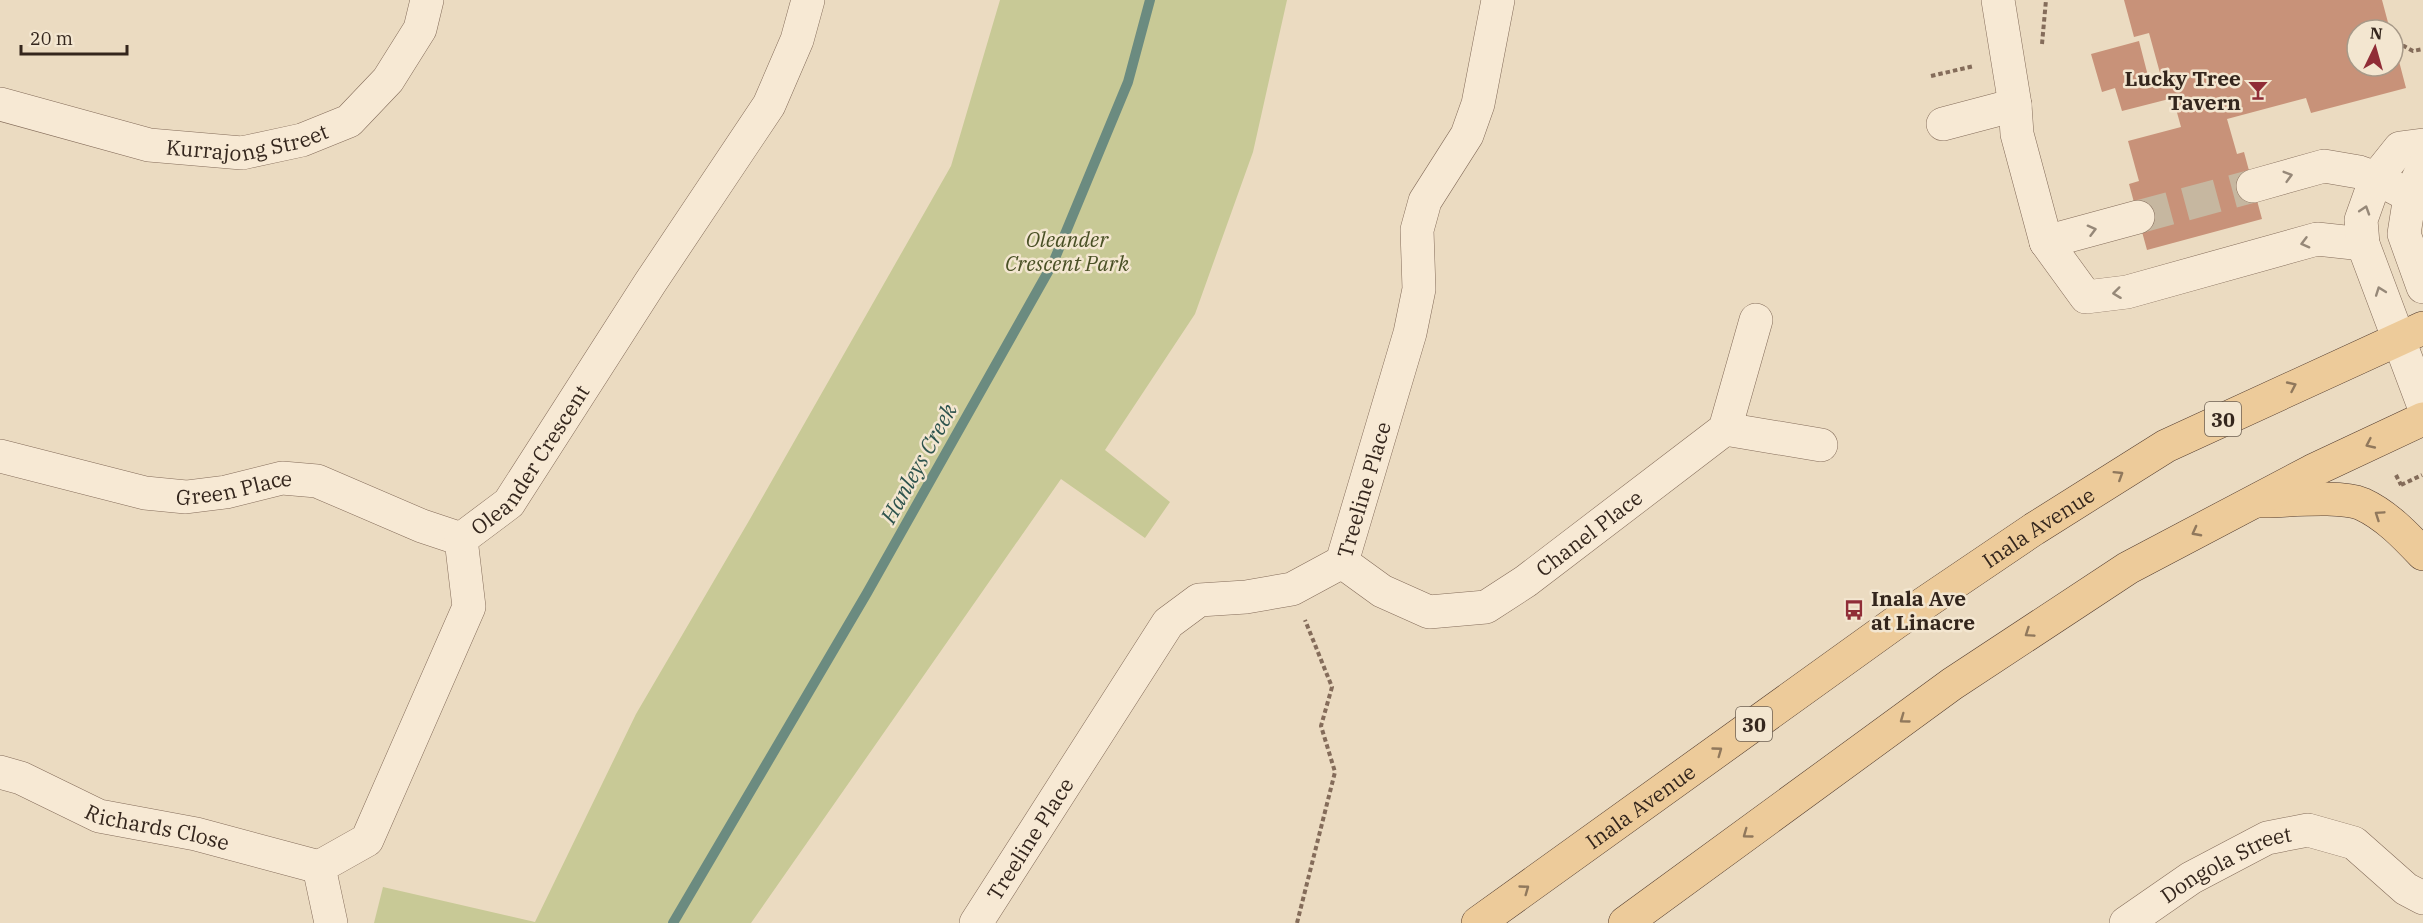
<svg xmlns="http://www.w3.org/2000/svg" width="2423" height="923" font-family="'IBM Plex Serif',serif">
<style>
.green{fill:#c8c996}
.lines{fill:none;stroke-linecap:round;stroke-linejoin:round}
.stream{stroke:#6b8b80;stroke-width:10}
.building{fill:#c89279}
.minor-tunnel{stroke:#c6b7a0;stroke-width:33;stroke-dasharray:33 16;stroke-linecap:butt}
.minor-casing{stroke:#846c5a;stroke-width:34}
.major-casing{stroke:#523b2e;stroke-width:34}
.path{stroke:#846c5a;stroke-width:4;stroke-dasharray:4.5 3;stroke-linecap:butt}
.minor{stroke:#f7e9d4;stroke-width:33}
.major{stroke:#edcb9a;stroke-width:33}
.oneway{stroke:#968878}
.oneway2{stroke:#90785c}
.labels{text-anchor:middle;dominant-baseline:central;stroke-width:5;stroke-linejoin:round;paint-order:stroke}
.shield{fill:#f3e6d0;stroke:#6d6053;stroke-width:1.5}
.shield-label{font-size:20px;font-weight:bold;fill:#34261d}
.poi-label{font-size:21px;font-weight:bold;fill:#34261d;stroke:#f3e6d0;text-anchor:end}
.street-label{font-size:21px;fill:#34261d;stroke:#f3e6d0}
.park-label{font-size:21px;font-style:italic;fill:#495025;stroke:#f3e6d0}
.water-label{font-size:22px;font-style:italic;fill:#2d534d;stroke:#f3e6d0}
</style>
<rect width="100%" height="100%" fill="#ebdbc1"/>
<!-- green -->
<polygon class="green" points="1000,0 1287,0 1253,152 1195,314 1105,450 1170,502 1145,538 1061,479 751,923 374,923 383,887 535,922 636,714 750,519 951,166"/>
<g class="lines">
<!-- stream -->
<polyline class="stream" points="673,923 867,593 1053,263 1128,82 1150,0"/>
</g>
<!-- building -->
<polygon class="building" points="2124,0 2382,0 2390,30 2357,30 2357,66 2393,66 2394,42 2406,88 2311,113 2306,98 2227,119 2237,154 2244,152 2262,219 2147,250 2129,184 2139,181 2128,141 2181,127 2173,98 2122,111 2115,88 2102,92 2091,54 2139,41 2148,76 2160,73 2149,33 2134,37"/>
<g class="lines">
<!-- minor-tunnel -->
<polyline class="minor-tunnel" points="2138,217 2253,186"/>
<!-- minor casing -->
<g class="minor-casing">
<g id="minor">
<polyline points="1998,0 2015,105 2017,134 2046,242 2086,297 2127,292 2317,239 2363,244"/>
<path id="s1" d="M0,104l149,41 93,8 60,-13 47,-19 39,-41 32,-51 7,-29"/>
<polyline points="1943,124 2015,105"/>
<polyline points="2423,145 2400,148 2376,178 2361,220 2363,244 2423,404"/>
<polyline points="2423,168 2410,196 2404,234 2423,287"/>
<polyline points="2253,186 2324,166 2359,172 2376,178 2410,196"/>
<polyline points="2046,242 2138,217"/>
<polyline points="1725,429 1821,445"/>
<path id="s2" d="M0,456l145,37 41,4 40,-5 56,-14 35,3 105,45 39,13"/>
<path id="s3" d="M1342,562l40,29 47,21 57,-5 40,-26 199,-152 31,-109"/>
<path id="s4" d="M0,772l21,6 78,38 97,18 123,33"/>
<path id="s5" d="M331,923l-12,-56 48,-27 102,-233 -8,-68 48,-36 141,-220 119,-178 28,-65 11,-40"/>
<path id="s6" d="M976,923l192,-300 31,-23 47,-3 46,-8 50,-27 68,-229 9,-44 -2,-59 8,-29 42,-66 11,-31 20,-104"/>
<path id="s7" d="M2126,923l65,-45 76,-40 41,-8 46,13 52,46 17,9"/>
</g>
</g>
<!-- major casing -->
<g class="major-casing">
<g id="major">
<path d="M2260,501c27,0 79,-6 102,3 24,11 43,31 61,50"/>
<path id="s8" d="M1478,923l417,-300 139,-94 132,-83 257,-118"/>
<polyline points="1625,923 1952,684 2128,568 2312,471 2423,419"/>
</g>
</g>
<!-- path -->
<g class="path">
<polyline points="2042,44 2046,0"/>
<polyline points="2395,47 2404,46 2413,51 2423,49"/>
<polyline points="1931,76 1974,66"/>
<polyline points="2396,475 2401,485"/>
<polyline points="2401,485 2422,475"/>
<polyline points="1297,923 1335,772 1321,726 1332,687 1305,620"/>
</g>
<!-- minor -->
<use href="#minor" class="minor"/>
<!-- major -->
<use href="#major" class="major"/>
</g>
<!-- one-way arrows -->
<defs><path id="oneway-chevron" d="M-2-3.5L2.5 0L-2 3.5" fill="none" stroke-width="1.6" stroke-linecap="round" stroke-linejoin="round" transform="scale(1.5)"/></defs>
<g class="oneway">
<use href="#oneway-chevron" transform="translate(2288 176) rotate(-16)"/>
<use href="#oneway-chevron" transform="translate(2365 210) rotate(-72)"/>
<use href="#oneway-chevron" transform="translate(2092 230) rotate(-15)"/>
<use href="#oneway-chevron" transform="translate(2305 243) rotate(165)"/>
<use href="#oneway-chevron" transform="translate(2380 291) rotate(-110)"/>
<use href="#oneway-chevron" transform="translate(2117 293) rotate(173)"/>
</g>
<g class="oneway2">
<use href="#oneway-chevron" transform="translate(2292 386) rotate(-25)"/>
<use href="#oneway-chevron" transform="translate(2370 444) rotate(155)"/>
<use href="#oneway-chevron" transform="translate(2119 475) rotate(-32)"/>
<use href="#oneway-chevron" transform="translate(2379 515) rotate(-146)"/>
<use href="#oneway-chevron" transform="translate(2196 532) rotate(152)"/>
<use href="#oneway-chevron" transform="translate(2029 633) rotate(146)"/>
<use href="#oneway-chevron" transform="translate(1904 719) rotate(144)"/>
<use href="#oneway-chevron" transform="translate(1718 751) rotate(-36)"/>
<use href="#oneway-chevron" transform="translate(1747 834) rotate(144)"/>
<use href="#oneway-chevron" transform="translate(1525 889) rotate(-36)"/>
</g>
<!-- icons -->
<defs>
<g id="bar-bare" transform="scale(1.62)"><path d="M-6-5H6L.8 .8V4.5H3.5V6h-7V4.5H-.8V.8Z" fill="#902d37" stroke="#f3e6d0" stroke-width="2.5" paint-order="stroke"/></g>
<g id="bus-bare" transform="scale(1.62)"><path d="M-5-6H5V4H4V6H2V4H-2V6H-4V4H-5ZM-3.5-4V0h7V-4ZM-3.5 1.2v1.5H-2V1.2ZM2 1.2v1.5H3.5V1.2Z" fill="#902d37" stroke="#f3e6d0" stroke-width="2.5" paint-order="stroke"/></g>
</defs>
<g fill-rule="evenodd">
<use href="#bar-bare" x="2258" y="90"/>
<use href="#bus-bare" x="1854" y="610"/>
</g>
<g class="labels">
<!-- shield labels -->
<g class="shield">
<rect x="2205" y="402" width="36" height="34" rx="4.5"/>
<rect x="1736" y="707" width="36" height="34" rx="4.5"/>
</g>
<g class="shield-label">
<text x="2223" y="419">30</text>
<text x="1754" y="724">30</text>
</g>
<!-- poi labels -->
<g class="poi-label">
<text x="2241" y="78">Lucky Tree<tspan x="2241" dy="24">Tavern</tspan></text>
<text x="1871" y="598" text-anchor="start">Inala Ave<tspan x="1871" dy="24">at Linacre</tspan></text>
</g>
<!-- street labels -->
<g class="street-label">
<text stroke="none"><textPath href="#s1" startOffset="254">Kurrajong Street</textPath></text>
<text stroke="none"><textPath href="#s5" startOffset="542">Oleander Crescent</textPath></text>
<text stroke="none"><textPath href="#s2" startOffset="240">Green Place</textPath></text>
<text stroke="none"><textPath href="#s6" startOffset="621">Treeline Place</textPath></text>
<text stroke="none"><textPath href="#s8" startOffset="686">Inala Avenue</textPath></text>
<text stroke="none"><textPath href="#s3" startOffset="285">Chanel Place</textPath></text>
<text stroke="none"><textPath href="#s8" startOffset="200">Inala Avenue</textPath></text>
<text stroke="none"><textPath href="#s4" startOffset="168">Richards Close</textPath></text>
<text stroke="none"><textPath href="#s6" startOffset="100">Treeline Place</textPath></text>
<text stroke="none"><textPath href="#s7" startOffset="117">Dongola Street</textPath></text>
</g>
<!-- park labels -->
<g class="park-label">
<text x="1067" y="239">Oleander<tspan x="1067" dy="24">Crescent Park</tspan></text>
</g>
<!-- water labels -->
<g class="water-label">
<text transform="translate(918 463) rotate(-61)">Hanleys Creek</text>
</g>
</g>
<!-- north arrow -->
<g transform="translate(2375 48) rotate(5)"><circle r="28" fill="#f3e6d0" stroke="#a79988" stroke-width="1.5"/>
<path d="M0-4.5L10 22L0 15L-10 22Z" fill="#902d37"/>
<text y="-9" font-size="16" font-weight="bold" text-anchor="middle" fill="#34261d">N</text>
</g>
<!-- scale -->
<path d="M21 45v9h106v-9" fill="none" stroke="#34261d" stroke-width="3"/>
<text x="30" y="45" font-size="18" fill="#34261d" stroke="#f3e6d0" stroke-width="4.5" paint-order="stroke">20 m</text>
</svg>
